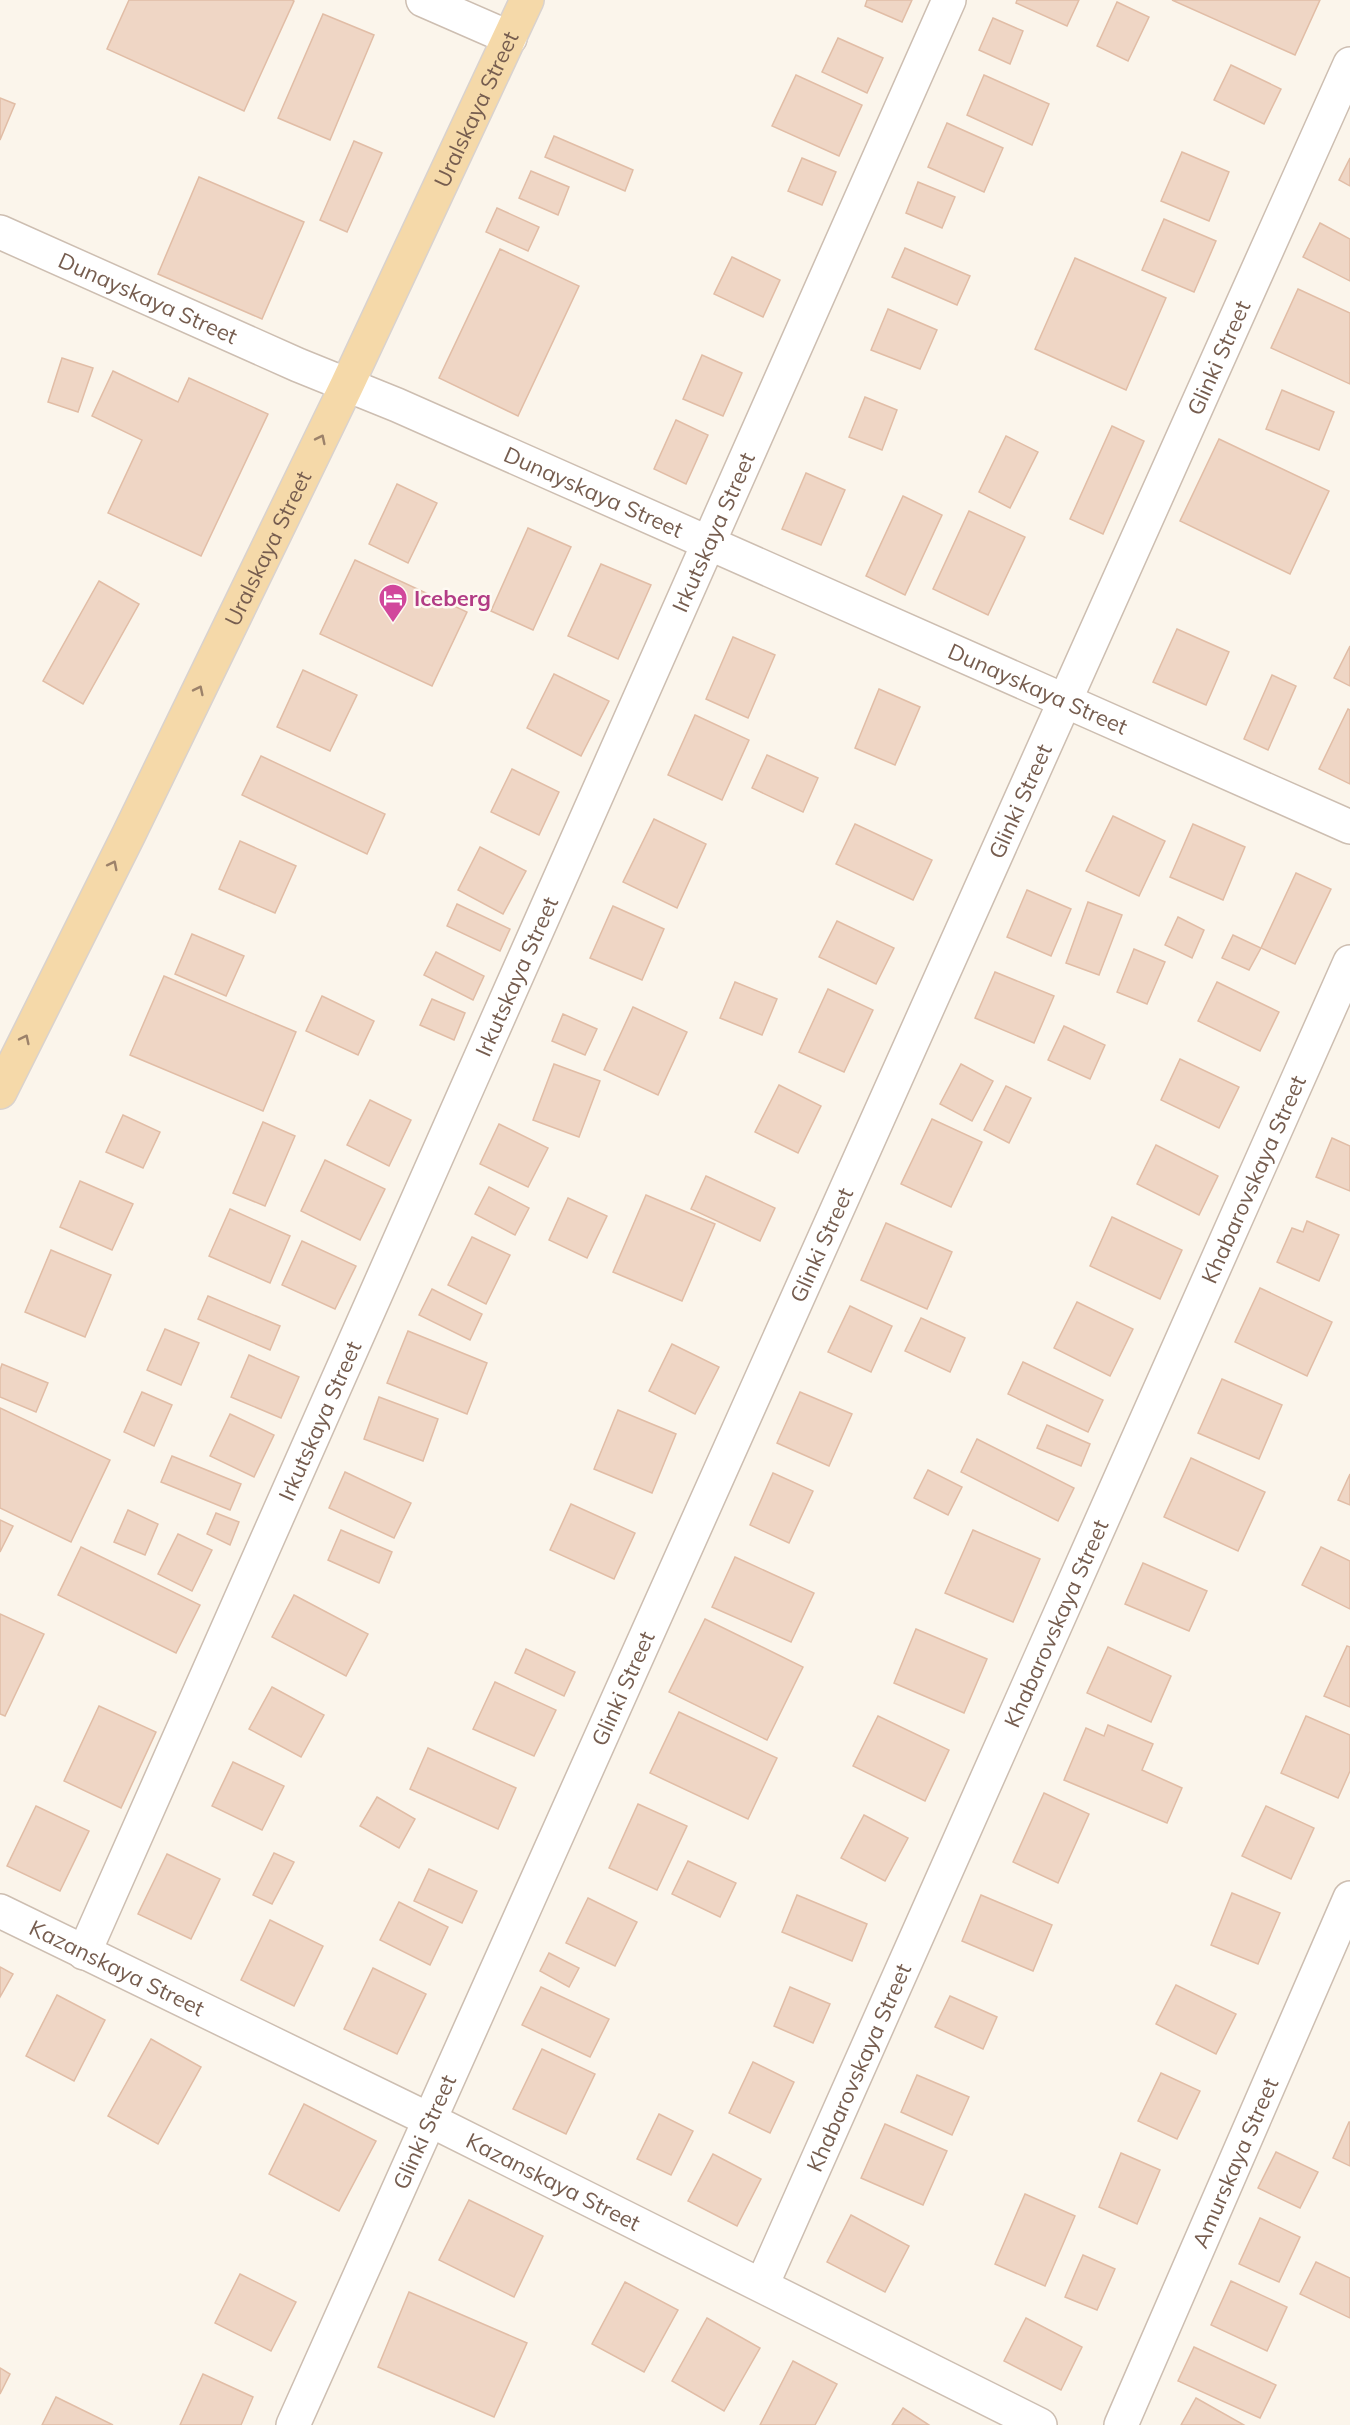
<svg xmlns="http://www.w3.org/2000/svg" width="1350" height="2425" font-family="Mulish,sans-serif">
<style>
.building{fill:#efd6c5;stroke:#e1bda6;stroke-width:1.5}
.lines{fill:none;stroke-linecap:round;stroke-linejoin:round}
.minor-casing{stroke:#cdbeb1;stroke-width:36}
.major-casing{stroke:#d9d2ce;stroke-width:36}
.minor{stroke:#fff;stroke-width:33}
.major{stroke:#f5d9a9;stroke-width:33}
.oneway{stroke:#9c826a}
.labels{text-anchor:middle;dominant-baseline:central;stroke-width:5;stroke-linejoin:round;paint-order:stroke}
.street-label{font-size:22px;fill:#765d4f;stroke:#fef9f2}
.hotel-label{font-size:22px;font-weight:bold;fill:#b23c85;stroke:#fef9f2;text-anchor:start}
</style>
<rect width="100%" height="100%" fill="#fbf5eb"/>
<!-- building -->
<g class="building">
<polygon points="129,0 292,0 294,1 244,111 107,49"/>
<polygon points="867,0 912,0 902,22 865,6"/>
<polygon points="1017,0 1079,0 1067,26 1016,3"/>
<polygon points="1172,0 1320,0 1295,55"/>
<polygon points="1117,2 1149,17 1128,61 1097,46"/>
<polygon points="323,14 374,35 330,140 278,118"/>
<polygon points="993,18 1023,31 1010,64 979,50"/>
<polygon points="838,38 883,58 867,93 822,72"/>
<polygon points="1231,65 1281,89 1264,124 1214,100"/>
<polygon points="796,75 862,105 839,156 772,126"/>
<polygon points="984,75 1049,104 1032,145 967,115"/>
<polygon points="0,98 15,104 0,140"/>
<polygon points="947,123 1003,148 984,192 928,167"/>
<polygon points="554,136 633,170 625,191 545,157"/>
<polygon points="354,141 382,153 347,232 320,220"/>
<polygon points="1182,152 1229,172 1209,221 1161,201"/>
<polygon points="802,158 836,172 822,205 788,191"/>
<polygon points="1350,158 1350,186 1339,180"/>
<polygon points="531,171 569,187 558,215 519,198"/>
<polygon points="199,177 304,222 262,319 158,274"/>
<polygon points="918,182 955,197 942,228 906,213"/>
<polygon points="497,208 539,227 528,251 486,232"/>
<polygon points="1164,219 1216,241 1194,292 1142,270"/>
<polygon points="1320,223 1350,239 1350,281 1303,257"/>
<polygon points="905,248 970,276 957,305 892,277"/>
<polygon points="500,249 579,286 518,416 439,378"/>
<polygon points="732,257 780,280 763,317 714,294"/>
<polygon points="1075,258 1166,298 1126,390 1035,349"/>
<polygon points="1298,289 1350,313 1350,384 1271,348"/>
<polygon points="888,309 937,330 920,369 871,350"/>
<polygon points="702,355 742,373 723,416 683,399"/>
<polygon points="62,358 93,368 78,412 48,402"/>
<polygon points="113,371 178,402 189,378 268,414 201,556 108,513 142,440 92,416"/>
<polygon points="1282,390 1334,412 1319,450 1266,429"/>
<polygon points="865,397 897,410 882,450 849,437"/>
<polygon points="676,420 708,435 686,484 654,469"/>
<polygon points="1112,426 1144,441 1103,534 1070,519"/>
<polygon points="1006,436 1038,452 1010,508 979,492"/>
<polygon points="1219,439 1329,491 1290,574 1180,521"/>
<polygon points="806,473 845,490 821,545 782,529"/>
<polygon points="397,484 437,503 408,563 369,544"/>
<polygon points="903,496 942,515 905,595 866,576"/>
<polygon points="969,511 1025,537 988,615 933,589"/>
<polygon points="528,528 571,547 533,630 491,611"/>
<polygon points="355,560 467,612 432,686 320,634"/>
<polygon points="601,564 651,585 618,659 568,636"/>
<polygon points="99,581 139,604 83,704 43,681"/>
<polygon points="1177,629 1229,652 1206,705 1153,682"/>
<polygon points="733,637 775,655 748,718 706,699"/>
<polygon points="1350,646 1350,686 1334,678"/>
<polygon points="303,670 357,695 330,751 277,727"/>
<polygon points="554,674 609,701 581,756 527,728"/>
<polygon points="1272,675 1296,686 1268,750 1244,739"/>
<polygon points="879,689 920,707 895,765 855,748"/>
<polygon points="1348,709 1350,710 1350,784 1319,769"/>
<polygon points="695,715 749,740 722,800 668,775"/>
<polygon points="767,755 818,778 803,812 752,788"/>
<polygon points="261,756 385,814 367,854 242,795"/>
<polygon points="512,769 559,792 539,835 491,812"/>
<polygon points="1113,816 1165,841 1139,896 1086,871"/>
<polygon points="654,819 706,844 677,908 623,882"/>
<polygon points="855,824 932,860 913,900 836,864"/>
<polygon points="1193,824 1245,847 1223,900 1170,877"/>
<polygon points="240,841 296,866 275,913 219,889"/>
<polygon points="480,847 526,871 503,914 458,890"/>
<polygon points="1296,873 1331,889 1295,964 1261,948"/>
<polygon points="1027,890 1071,909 1051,956 1007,937"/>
<polygon points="1088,902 1122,915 1099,975 1066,963"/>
<polygon points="457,904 510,929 500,951 447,926"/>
<polygon points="613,906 664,929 642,980 590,958"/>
<polygon points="1178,917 1204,930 1192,958 1165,945"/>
<polygon points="837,921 894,948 876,984 819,957"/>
<polygon points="192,934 244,956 226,996 175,974"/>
<polygon points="1233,935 1261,948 1249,970 1222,958"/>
<polygon points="1134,949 1165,962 1147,1004 1117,992"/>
<polygon points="436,952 484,976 473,1000 424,975"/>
<polygon points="995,972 1054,996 1034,1043 975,1018"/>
<polygon points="164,976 296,1032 263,1111 130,1055"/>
<polygon points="735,982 777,999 762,1035 720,1018"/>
<polygon points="1217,982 1279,1012 1260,1051 1198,1021"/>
<polygon points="828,989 873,1010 844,1072 799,1052"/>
<polygon points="322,996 374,1021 358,1055 306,1031"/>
<polygon points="432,999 465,1013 454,1040 420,1025"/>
<polygon points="633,1007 687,1032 658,1095 604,1070"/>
<polygon points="563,1014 597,1029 585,1055 552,1041"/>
<polygon points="1064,1026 1105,1045 1090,1079 1048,1060"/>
<polygon points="1180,1059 1239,1087 1219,1128 1161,1100"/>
<polygon points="554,1064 600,1081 579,1137 533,1120"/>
<polygon points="961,1064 993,1081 972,1121 940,1104"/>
<polygon points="779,1085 821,1106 798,1153 755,1132"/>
<polygon points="1006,1086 1031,1098 1009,1143 984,1130"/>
<polygon points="370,1100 411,1120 389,1166 347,1145"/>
<polygon points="123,1115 160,1132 143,1168 106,1152"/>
<polygon points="932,1119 982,1142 951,1207 901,1184"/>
<polygon points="263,1122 295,1136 265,1206 233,1193"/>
<polygon points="499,1124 548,1148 528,1187 480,1164"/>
<polygon points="1332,1138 1350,1146 1350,1191 1316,1177"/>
<polygon points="1156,1145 1218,1176 1199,1215 1137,1184"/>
<polygon points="325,1160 385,1189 360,1240 301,1211"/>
<polygon points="706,1176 775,1208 760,1241 691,1209"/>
<polygon points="80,1181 133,1204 112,1250 60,1227"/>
<polygon points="489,1187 529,1208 515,1235 475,1214"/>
<polygon points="646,1195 715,1224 682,1301 613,1272"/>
<polygon points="568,1198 607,1216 587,1258 549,1240"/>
<polygon points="230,1209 290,1236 270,1283 209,1256"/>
<polygon points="1112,1217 1182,1250 1160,1299 1090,1266"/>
<polygon points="1307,1221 1339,1235 1319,1281 1277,1262 1292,1228 1303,1232"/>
<polygon points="886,1223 952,1252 927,1309 861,1280"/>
<polygon points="472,1237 510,1255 486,1304 448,1285"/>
<polygon points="302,1241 356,1266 335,1309 282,1285"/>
<polygon points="51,1250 111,1275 85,1337 25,1312"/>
<polygon points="1260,1288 1332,1322 1307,1376 1235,1342"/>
<polygon points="432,1289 482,1314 470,1340 419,1315"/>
<polygon points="208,1296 280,1326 270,1350 198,1319"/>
<polygon points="1077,1302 1133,1329 1110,1376 1054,1348"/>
<polygon points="850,1306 892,1326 871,1372 828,1352"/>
<polygon points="921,1318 965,1338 950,1372 905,1351"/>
<polygon points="165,1329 199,1343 181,1385 147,1370"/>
<polygon points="408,1331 487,1363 467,1414 387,1383"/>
<polygon points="672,1344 719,1367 695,1414 649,1391"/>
<polygon points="249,1355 299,1377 281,1418 231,1397"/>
<polygon points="1023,1362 1103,1400 1088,1432 1008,1394"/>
<polygon points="2,1364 48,1383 36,1412 0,1397 0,1370"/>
<polygon points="1222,1379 1282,1405 1259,1459 1198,1433"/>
<polygon points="142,1392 172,1405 154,1446 124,1432"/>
<polygon points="800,1392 852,1414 829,1466 777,1443"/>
<polygon points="379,1397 438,1419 423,1461 364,1439"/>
<polygon points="0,1408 110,1460 71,1542 0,1508"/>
<polygon points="618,1410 676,1434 652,1493 594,1469"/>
<polygon points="230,1414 274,1435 254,1477 210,1456"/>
<polygon points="1047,1425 1090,1444 1081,1466 1037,1448"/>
<polygon points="977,1439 1074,1488 1058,1521 961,1472"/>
<polygon points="172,1456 241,1484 230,1510 161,1482"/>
<polygon points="1191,1458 1265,1492 1238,1551 1164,1517"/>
<polygon points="928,1470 962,1487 948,1515 914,1498"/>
<polygon points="345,1472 411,1503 394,1538 329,1508"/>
<polygon points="773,1473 813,1491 789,1543 750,1525"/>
<polygon points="1350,1474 1350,1505 1338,1500"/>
<polygon points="571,1504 635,1533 614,1579 550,1550"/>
<polygon points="128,1510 158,1524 145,1555 114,1542"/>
<polygon points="216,1513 239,1522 230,1545 207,1534"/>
<polygon points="0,1520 13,1526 0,1552"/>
<polygon points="341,1530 392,1552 379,1583 328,1560"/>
<polygon points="973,1530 1040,1559 1013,1622 945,1593"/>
<polygon points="178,1534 212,1550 192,1591 158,1574"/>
<polygon points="81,1547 200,1605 176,1653 58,1595"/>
<polygon points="1321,1547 1350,1561 1350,1609 1302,1585"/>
<polygon points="735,1557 814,1593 791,1642 712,1607"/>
<polygon points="1143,1563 1207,1591 1189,1631 1125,1604"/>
<polygon points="294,1595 368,1634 346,1676 272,1637"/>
<polygon points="0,1614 44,1634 5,1716 0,1714"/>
<polygon points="705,1619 803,1667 767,1740 669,1692"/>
<polygon points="916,1629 987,1659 964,1713 894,1683"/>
<polygon points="1347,1646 1350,1647 1350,1707 1324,1696"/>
<polygon points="1108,1647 1171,1676 1151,1722 1087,1693"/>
<polygon points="526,1649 575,1672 564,1696 515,1673"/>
<polygon points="495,1682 556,1710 534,1756 473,1729"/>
<polygon points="272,1687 324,1715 301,1757 249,1729"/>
<polygon points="99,1706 156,1732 121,1808 64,1781"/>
<polygon points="679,1712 777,1758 748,1819 650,1773"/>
<polygon points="878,1716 949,1750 925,1801 853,1766"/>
<polygon points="1306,1716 1350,1735 1350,1771 1338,1798 1281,1773"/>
<polygon points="1108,1725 1153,1744 1142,1770 1182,1788 1167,1823 1064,1780 1086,1728 1104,1736"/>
<polygon points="428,1748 516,1788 498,1829 410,1789"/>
<polygon points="233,1762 284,1786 262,1830 212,1806"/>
<polygon points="1044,1793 1089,1814 1058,1883 1013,1862"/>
<polygon points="377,1797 415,1819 399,1848 360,1826"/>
<polygon points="638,1804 687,1826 657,1890 609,1868"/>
<polygon points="36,1806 89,1831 60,1891 7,1866"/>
<polygon points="1266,1806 1314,1828 1291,1879 1242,1856"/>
<polygon points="864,1815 908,1838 885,1881 841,1858"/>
<polygon points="274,1853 294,1862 272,1904 253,1895"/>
<polygon points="167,1854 220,1879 191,1939 138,1914"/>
<polygon points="688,1861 736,1883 720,1917 672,1894"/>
<polygon points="429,1869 477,1891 462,1923 414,1901"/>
<polygon points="1232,1893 1280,1913 1258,1964 1211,1945"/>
<polygon points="797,1895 867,1924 852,1961 782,1932"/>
<polygon points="981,1895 1052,1925 1033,1971 962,1941"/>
<polygon points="588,1898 637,1922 615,1966 566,1943"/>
<polygon points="399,1902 448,1927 430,1965 380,1940"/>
<polygon points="270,1920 323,1946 294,2006 241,1980"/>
<polygon points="549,1953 579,1968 569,1987 540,1971"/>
<polygon points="0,1967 13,1974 0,1997"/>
<polygon points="373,1968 426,1994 397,2054 344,2029"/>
<polygon points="1176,1985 1236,2014 1216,2054 1156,2024"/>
<polygon points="541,1987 609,2019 590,2057 522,2025"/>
<polygon points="790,1987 830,2004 813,2043 774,2026"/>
<polygon points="57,1995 105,2020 74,2081 26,2056"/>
<polygon points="950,1996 997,2017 983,2049 935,2027"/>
<polygon points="151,2039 201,2067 158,2144 108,2116"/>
<polygon points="542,2049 595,2074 566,2134 513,2109"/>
<polygon points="753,2062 794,2082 770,2133 729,2113"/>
<polygon points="1161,2073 1200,2091 1177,2139 1138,2121"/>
<polygon points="917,2075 969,2097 952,2135 901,2112"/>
<polygon points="304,2104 376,2141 339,2211 269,2174"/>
<polygon points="659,2114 693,2131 671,2175 637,2159"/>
<polygon points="1349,2122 1350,2122 1350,2166 1333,2158"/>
<polygon points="885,2124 947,2151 923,2205 861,2178"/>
<polygon points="1276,2152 1318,2172 1300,2208 1258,2188"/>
<polygon points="1121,2153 1160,2170 1137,2224 1099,2207"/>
<polygon points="713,2154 761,2179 737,2226 688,2201"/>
<polygon points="1025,2194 1075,2216 1045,2286 995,2264"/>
<polygon points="469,2200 543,2236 514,2297 439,2260"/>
<polygon points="851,2215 909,2246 885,2292 827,2262"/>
<polygon points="1260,2218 1300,2237 1279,2282 1239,2264"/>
<polygon points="1083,2255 1115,2269 1097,2310 1065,2297"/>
<polygon points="1316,2262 1350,2278 1350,2318 1300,2294"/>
<polygon points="240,2274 296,2302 271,2351 215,2323"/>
<polygon points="1231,2281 1287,2307 1267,2351 1211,2325"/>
<polygon points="625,2282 678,2310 644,2372 592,2344"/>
<polygon points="409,2292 527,2343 494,2417 378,2367"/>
<polygon points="707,2318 760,2348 724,2411 672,2381"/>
<polygon points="1026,2318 1082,2347 1061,2390 1004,2361"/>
<polygon points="1194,2347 1276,2385 1260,2418 1178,2381"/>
<polygon points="793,2361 837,2384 815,2425 760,2425"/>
<polygon points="0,2368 10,2374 0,2394"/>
<polygon points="203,2374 253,2397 241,2425 180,2425"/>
<polygon points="56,2397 113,2425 42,2425"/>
<polygon points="1196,2398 1244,2425 1181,2425"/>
<polygon points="903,2408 929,2425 892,2425"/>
</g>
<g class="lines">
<!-- minor casing -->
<g class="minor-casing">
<g id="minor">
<polyline points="423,0 510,38"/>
<path id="s1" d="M0,232l298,133 99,40 953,422"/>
<path id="s2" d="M0,1911l430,209 610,305"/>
<path id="s3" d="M84,1953l865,-1953"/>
<path id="s4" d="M762,2285l588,-1323"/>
<path id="s5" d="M293,2425l1057,-2361"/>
<path id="s6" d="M1121,2425l229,-527"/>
</g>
</g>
<!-- major casing -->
<g class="major-casing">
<g id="major">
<path id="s7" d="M0,1092l129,-258 218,-449 180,-385"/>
</g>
</g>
<!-- minor -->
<use href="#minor" class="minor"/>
<!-- major -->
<use href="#major" class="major"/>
</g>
<!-- one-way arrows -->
<defs><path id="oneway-chevron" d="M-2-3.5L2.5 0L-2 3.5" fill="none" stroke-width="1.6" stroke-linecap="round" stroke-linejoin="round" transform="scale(1.5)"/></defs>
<g class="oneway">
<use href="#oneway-chevron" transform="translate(321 439) rotate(-64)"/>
<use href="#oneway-chevron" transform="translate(199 690) rotate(-64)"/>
<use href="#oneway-chevron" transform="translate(113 865) rotate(-63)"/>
<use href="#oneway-chevron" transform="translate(25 1039) rotate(-64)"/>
</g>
<!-- icons -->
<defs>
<g id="hotel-pin" transform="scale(1.5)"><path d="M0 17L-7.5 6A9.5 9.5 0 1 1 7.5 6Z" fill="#d1479c" stroke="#fef9f2"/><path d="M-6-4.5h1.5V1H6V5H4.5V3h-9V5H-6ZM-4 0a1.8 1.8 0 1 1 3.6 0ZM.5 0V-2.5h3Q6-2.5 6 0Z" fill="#fff"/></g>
</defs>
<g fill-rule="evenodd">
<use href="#hotel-pin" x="393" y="598"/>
</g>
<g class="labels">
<!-- street labels -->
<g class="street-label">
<text stroke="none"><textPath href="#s7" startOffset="1092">Uralskaya Street</textPath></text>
<text stroke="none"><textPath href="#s1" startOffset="162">Dunayskaya Street</textPath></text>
<text stroke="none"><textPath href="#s5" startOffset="2265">Glinki Street</textPath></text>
<text stroke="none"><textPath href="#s1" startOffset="648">Dunayskaya Street</textPath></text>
<text stroke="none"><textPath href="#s3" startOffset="1554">Irkutskaya Street</textPath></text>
<text stroke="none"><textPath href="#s7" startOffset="606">Uralskaya Street</textPath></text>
<text stroke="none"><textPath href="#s1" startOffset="1134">Dunayskaya Street</textPath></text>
<text stroke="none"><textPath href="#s5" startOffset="1779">Glinki Street</textPath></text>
<text stroke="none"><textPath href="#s3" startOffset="1068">Irkutskaya Street</textPath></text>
<text stroke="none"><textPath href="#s4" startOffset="1210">Khabarovskaya Street</textPath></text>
<text stroke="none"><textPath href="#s5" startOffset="1293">Glinki Street</textPath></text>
<text stroke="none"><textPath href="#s3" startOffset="582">Irkutskaya Street</textPath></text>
<text stroke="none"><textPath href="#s4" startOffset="724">Khabarovskaya Street</textPath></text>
<text stroke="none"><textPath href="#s5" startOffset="807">Glinki Street</textPath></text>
<text stroke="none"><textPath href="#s2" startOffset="130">Kazanskaya Street</textPath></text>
<text stroke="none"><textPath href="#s4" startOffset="238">Khabarovskaya Street</textPath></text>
<text stroke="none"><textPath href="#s5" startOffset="321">Glinki Street</textPath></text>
<text stroke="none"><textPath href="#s6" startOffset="286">Amurskaya Street</textPath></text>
<text stroke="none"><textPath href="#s2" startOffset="616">Kazanskaya Street</textPath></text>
</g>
<!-- hotel labels -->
<g class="hotel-label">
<text x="414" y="598">Iceberg</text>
</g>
</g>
</svg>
